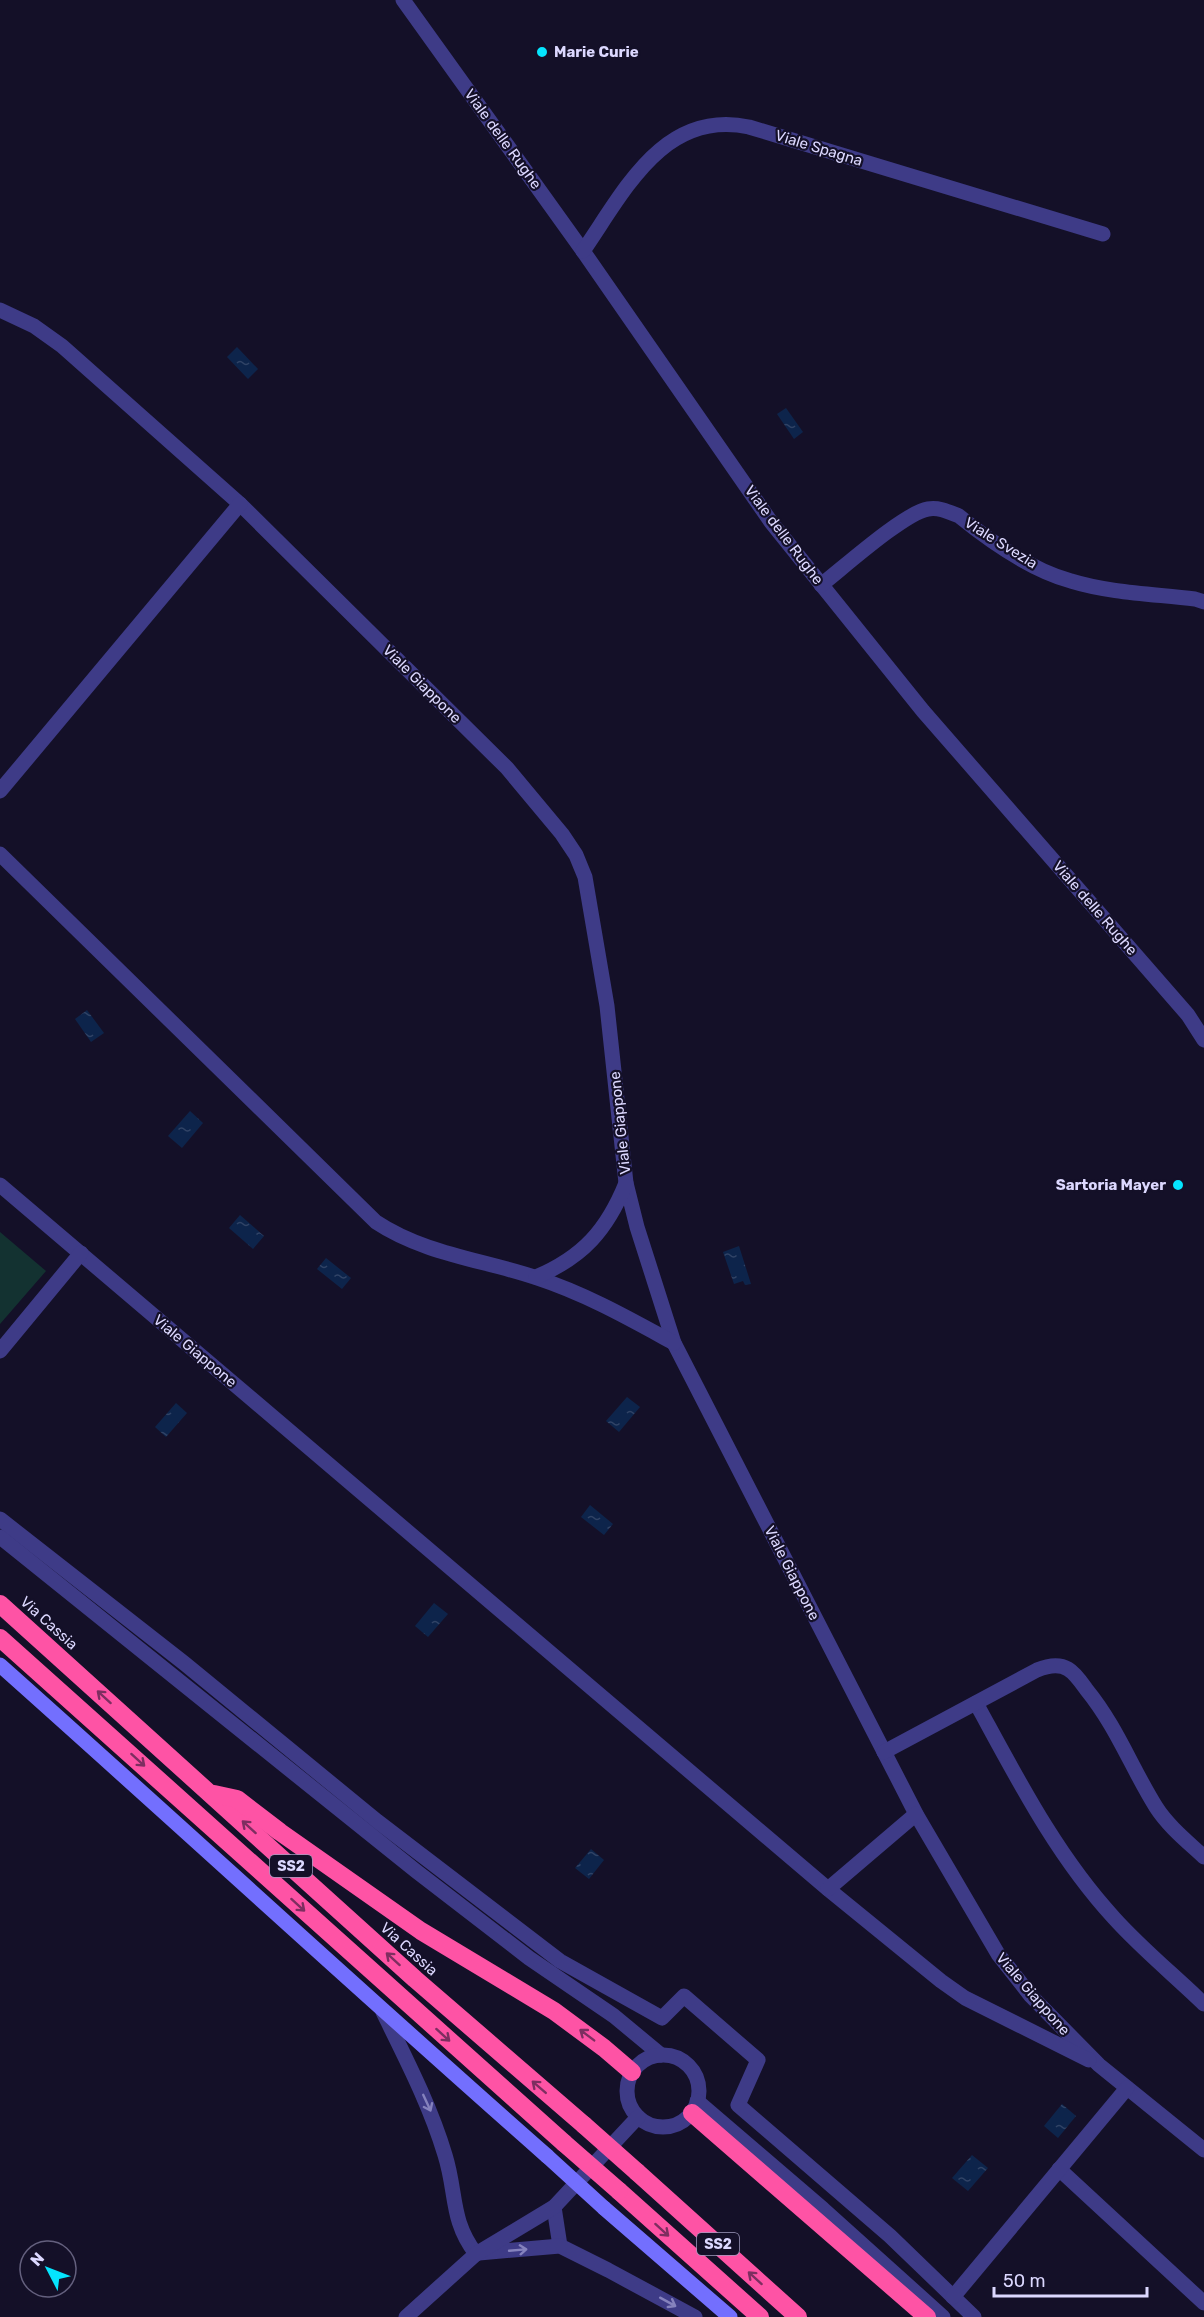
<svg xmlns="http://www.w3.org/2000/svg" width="1204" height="2317" font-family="Rubik,sans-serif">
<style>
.grass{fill:#133231}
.water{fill:url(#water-ripples)}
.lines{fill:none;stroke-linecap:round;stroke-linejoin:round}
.street{stroke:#3e3b87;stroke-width:15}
.secondary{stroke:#736ffe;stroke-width:15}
.highway{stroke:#fe53a5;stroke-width:18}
.secondary-bridge{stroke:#736ffe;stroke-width:15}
.highway-bridge{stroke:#fe53a5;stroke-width:18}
.oneway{stroke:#7d2e60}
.oneway2{stroke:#8582bd}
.poi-dot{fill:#05e5fe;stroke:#141028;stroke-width:2}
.labels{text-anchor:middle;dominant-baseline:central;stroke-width:4.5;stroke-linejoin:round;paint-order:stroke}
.shield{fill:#141028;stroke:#a09cbe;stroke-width:1.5}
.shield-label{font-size:14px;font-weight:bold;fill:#dcd8ff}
.poi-label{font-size:15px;font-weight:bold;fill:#dcd8ff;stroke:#141028;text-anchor:start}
.street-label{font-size:15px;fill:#dcd8ff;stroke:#141028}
</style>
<defs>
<pattern id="water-ripples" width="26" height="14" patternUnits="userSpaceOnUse" patternTransform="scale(1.5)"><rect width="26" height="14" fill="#0d244b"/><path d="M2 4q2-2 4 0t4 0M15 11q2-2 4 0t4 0" fill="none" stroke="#304366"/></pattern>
</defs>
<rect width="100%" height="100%" fill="#141028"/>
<!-- grass -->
<polygon class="grass" points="0,1232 46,1271 0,1324"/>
<!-- water -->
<g class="water">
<polygon points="237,347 258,369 248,379 227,357"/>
<polygon points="786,408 803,432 794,439 777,414"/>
<polygon points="87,1010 104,1033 91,1042 75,1019"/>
<polygon points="190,1111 203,1123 182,1148 168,1136"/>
<polygon points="240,1215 264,1236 253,1249 229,1228"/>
<polygon points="739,1246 751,1284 745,1285 743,1281 734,1284 723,1252"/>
<polygon points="326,1258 351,1278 342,1289 317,1269"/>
<polygon points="627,1397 640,1407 619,1432 606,1421"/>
<polygon points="176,1403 187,1413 166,1437 155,1427"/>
<polygon points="590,1505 613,1524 604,1535 581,1517"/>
<polygon points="434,1603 448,1614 428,1637 415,1626"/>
<polygon points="591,1849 604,1860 589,1879 575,1868"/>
<polygon points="1062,2104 1076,2116 1058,2138 1044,2126"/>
<polygon points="972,2155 988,2168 968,2191 952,2178"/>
</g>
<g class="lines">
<!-- street -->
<g class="street">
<polyline points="403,0 583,251 771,522 923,711 1188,1015 1204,1040"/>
<path d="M583,251c41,-59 80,-142 166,-124l354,107"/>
<polyline points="0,310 34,326 62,346 240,504 507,768 562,834 576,855 585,877 607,1006 626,1183 637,1227 674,1343 916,1814 998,1954 1031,1996 1099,2065 1204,2150"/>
<path d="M821,585c22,-17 83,-72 107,-76 11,-2 21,3 31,7 32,26 72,54 112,65 39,12 83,13 124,18l9,3"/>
<polyline points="0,791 240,504"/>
<path d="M0,854l376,368c48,32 108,38 161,56 49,16 93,41 137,65"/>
<polyline points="0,1185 828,1889 941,1981 965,1998 1089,2060"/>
<path d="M536,1277c47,-20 71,-47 90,-94"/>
<polyline points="0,1351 81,1253"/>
<polyline points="0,1519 184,1663 377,1821 560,1961 662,2018 684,1996 758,2060 738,2105 890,2236 974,2317"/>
<polyline points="0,1537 416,1871 529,1958 614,2016 661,2055"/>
<path d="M976,1703c41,75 80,152 138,215 28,31 60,57 90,86"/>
<path d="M884,1752l153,-82c10,-4 21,-7 31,-1 7,4 13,13 18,20 31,38 45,78 70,118 12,19 32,35 48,50"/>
<polyline points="828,1889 916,1814"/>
<path d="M383,2012c23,47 47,93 62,143 12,38 5,65 31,99"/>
<circle cx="663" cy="2091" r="36"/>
<polyline points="697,2101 823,2209 943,2317"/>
<polyline points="1059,2169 1204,2303"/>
<polyline points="554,2207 560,2246"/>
<polyline points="479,2253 560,2246 608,2270 695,2317"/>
<polyline points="953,2297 1127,2088"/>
<polyline points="406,2317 476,2254 554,2207 638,2117"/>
</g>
<!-- secondary -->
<g class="secondary">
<path d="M0,1665c183,163 363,329 547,491"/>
<polyline points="604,2208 730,2317"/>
</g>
<!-- highway -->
<g class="highway">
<polyline points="0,1604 415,1979 584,2125"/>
<polyline points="0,1638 564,2143"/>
<polyline points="214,1794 237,1799 280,1832 421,1931 554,2011 604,2048 632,2072"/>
<polyline points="692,2113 927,2317"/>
<polyline points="637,2172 798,2317"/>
<polyline points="619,2191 760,2317"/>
</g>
<!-- secondary-bridge -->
<polyline class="secondary-bridge" points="547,2156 604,2208"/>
<!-- highway-bridge -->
<g class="highway-bridge">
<polyline points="584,2125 637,2172"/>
<polyline points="564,2143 619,2191"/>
</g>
</g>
<!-- one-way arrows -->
<defs><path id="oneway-shaft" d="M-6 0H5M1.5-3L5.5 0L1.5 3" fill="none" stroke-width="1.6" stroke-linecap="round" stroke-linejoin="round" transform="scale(1.5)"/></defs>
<g class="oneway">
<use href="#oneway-shaft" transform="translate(104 1697) rotate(-138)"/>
<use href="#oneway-shaft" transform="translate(138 1760) rotate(42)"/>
<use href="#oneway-shaft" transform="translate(249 1827) rotate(-138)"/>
<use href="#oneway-shaft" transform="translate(298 1905) rotate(42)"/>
<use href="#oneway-shaft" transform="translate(393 1959) rotate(-138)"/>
<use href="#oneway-shaft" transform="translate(443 2035) rotate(42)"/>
<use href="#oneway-shaft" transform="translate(587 2035) rotate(-143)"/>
<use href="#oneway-shaft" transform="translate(539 2087) rotate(-139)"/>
<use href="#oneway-shaft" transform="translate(662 2230) rotate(42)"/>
<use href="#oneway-shaft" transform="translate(755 2278) rotate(-138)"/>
</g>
<g class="oneway2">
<use href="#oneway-shaft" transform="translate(427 2103) rotate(65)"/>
<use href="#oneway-shaft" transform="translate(518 2250) rotate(-5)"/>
<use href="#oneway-shaft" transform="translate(668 2302) rotate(29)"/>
</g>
<!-- markers -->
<g class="poi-dot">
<circle cx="542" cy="52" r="6"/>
<circle cx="1178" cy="1185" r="6"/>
</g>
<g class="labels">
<!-- shield labels -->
<g class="shield">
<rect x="270" y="1855" width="42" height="22" rx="4.5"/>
<rect x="697" y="2233" width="42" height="22" rx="4.5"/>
</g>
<g class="shield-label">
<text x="291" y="1866">SS2</text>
<text x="718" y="2244">SS2</text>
</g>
<!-- poi labels -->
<g class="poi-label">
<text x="554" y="52">Marie Curie</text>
<text x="1166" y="1185" text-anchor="end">Sartoria Mayer</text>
</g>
<!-- street labels -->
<g class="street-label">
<text transform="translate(503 139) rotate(54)">Viale delle Rughe</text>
<text transform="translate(819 148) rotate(17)">Viale Spagna</text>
<text transform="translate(784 535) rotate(53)">Viale delle Rughe</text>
<text transform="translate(1001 543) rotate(32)">Viale Svezia</text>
<text transform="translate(422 684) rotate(45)">Viale Giappone</text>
<text transform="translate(1095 908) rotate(49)">Viale delle Rughe</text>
<text transform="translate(620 1123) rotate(-96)">Viale Giappone</text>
<text transform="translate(195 1351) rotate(40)">Viale Giappone</text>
<text transform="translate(792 1573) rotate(63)">Viale Giappone</text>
<text transform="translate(49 1623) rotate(42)">Via Cassia</text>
<text transform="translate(409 1949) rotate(42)">Via Cassia</text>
<text transform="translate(1033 1994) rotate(49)">Viale Giappone</text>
</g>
</g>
<!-- north arrow -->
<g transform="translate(48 2269) rotate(312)"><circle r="28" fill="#141028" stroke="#64607e" stroke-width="1.5"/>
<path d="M0-4.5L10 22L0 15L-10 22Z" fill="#05e5fe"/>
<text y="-9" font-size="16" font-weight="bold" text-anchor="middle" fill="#dcd8ff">N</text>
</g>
<!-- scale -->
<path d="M994 2287v9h153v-9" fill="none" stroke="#dcd8ff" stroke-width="3"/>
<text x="1003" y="2287" font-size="18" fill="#dcd8ff" stroke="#141028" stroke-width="4.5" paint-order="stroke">50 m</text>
</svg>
